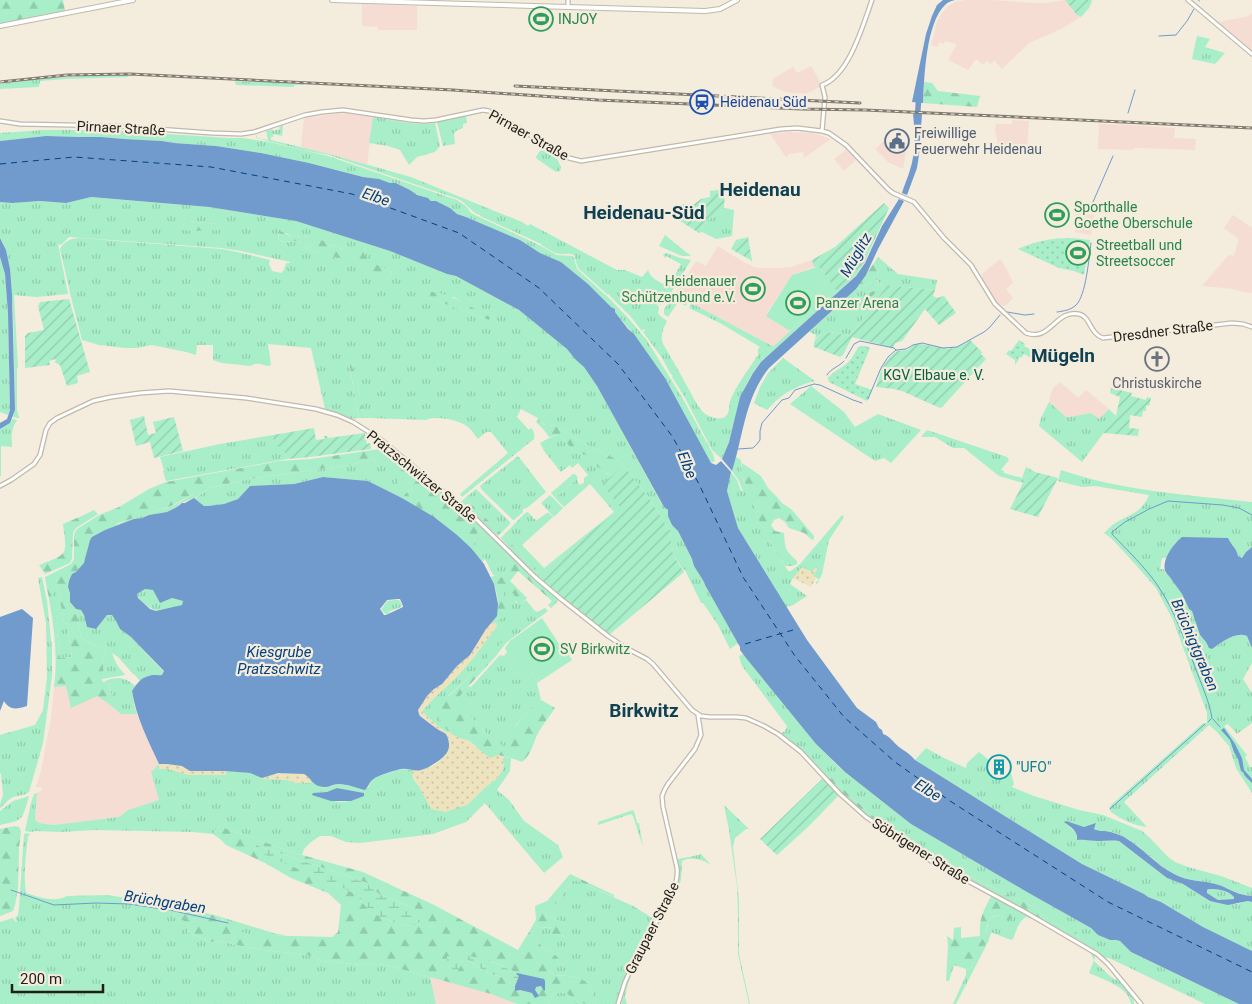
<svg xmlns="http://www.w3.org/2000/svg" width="1252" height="1004" font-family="Roboto,sans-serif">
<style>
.commercial{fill:#f5ddd3}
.grass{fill:url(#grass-tufts);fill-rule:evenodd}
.forest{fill:url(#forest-firs);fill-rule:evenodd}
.wetland{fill:url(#wetland-marsh)}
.sand{fill:url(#sand-dots)}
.park{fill:url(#park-dots)}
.garden{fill:url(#garden-furrows)}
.pitch{fill:#a8eec9}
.water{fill:#719acd;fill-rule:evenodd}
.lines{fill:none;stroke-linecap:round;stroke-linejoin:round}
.stream{stroke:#719acd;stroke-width:1}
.river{stroke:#719acd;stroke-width:5.5}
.ferry{stroke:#03417f;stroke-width:1;stroke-dasharray:6 5;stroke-linecap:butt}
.minor-casing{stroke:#c1b9aa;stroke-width:5.5}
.major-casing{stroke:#c1b9aa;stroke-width:6}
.minor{stroke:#fff;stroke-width:3}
.major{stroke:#fff;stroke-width:4}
.rail-casing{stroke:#817b72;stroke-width:3}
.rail{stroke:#f4ecdd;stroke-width:1;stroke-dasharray:4;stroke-linecap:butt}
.labels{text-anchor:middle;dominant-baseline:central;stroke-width:4.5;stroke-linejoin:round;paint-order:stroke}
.leisure-label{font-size:14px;fill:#27864d;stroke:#f4ecdd;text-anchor:start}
.transit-label{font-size:14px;fill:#164399;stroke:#f4ecdd;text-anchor:start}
.street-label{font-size:14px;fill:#221f1a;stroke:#f4ecdd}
.service-label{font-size:14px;fill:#4e5e75;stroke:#f4ecdd;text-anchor:start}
.park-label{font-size:14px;fill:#086241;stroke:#f4ecdd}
.worship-label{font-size:14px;fill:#5b616d;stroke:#f4ecdd}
.culture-label{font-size:14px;fill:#0d838f;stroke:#f4ecdd;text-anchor:start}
.water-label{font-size:15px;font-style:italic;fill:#03417f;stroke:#f4ecdd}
.district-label{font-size:19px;font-weight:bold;fill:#0f4153;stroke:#f4ecdd}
</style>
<defs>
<pattern id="grass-tufts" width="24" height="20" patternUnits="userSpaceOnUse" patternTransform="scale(1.25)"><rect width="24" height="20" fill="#a8eec9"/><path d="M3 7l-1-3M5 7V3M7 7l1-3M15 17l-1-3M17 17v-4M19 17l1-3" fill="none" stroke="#90ccac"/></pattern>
<pattern id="forest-firs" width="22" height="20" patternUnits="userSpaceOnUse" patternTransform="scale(1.25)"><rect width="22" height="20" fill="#a8eec9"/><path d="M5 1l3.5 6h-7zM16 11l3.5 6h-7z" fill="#90ccac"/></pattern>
<pattern id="wetland-marsh" width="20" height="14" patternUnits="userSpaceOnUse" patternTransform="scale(1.25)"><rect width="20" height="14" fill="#a8eec9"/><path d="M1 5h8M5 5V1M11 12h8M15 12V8" fill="none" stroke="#90ccac"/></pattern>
<pattern id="sand-dots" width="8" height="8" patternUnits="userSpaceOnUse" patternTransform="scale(1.25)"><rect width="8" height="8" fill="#ede3be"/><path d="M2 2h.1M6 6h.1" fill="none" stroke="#cbc2a3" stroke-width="1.8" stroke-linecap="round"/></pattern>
<pattern id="park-dots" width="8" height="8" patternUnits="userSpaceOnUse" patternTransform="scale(1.25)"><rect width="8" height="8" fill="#a8eec9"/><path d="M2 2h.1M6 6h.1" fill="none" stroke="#90ccac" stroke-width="1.8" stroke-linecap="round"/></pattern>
<pattern id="garden-furrows" width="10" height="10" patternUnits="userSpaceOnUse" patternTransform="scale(1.25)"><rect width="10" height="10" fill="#a8eec9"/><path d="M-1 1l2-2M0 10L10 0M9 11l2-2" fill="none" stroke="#90ccac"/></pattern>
</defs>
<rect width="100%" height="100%" fill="#f4ecdd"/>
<!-- commercial -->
<g class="commercial">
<polygon points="965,0 992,0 1035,3 1047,3 1065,0 1077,15 1081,17 1061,29 1029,43 1002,69 994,60 991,64 987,61 983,65 976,59 968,70 948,60 957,44 945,41 944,44 939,42 938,47 931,45 937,22 942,13 948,6 956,2"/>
<polygon points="362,4 417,6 417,30 378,30 378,27 362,26"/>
<polygon points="1249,14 1252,14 1252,50 1219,22 1249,16"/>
<polygon points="811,66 818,78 821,86 812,91 805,94 785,92 772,86 774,78 793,67 797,73"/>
<polygon points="342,113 343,115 343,113 373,117 367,165 329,154 301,147 304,118"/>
<polygon points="1012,120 1029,121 1027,147 998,144 995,130 996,124 1012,124"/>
<polygon points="1099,124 1132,125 1175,128 1174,138 1196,139 1195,150 1141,148 1134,148 1134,150 1098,149"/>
<polygon points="790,132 813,133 831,139 804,158 803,152 790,154 786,157 770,134"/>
<polygon points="901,137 907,143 903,169 888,162 875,149 887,138"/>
<polygon points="846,150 856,160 844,171 834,159"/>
<polygon points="1076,214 1094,215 1091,235 1075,232"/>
<polygon points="1233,215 1252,228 1252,293 1242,292 1233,289 1202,286 1227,257 1229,255 1234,256 1239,239 1224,228"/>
<polygon points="718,246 742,261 754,267 760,268 780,268 791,267 812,260 814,267 792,275 766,315 790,331 774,347 712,314 674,296 696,261 706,266"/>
<polygon points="1000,259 1006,268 1013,283 1006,289 1013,298 1005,306 999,305 995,300 982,278 982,274"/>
<polygon points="1060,382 1078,398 1086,390 1109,409 1099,420 1091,413 1070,417 1066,417 1049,402 1051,393 1054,387"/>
<polygon points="66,686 97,696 109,704 121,714 137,714 159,764 151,772 160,800 128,810 119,817 53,825 39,823 35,820 37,793 42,790 41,787 36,787 36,786 41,771 51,718 54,687"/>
<polygon points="430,977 491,994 517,1004 436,1004"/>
</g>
<!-- grass -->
<g class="grass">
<polygon points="1197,36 1210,39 1205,47 1225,53 1215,64 1192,59"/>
<path d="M100,75h27l1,2 -62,2 -26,2 -1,6 -39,2v-5c33,-6 67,-7 100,-9z"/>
<polygon points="235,81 304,84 304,85 294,85 294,87 236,85"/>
<polygon points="466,116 467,123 463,124 463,128 456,131 454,133 455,144 443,146 437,122"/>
<path d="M373,117c20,3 42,9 62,6l5,23 -5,6 -18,5 -8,8 -9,-15 -12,-4 -19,-3z"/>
<path d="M283,125l-1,11 -9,-2v3h-2v3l58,14 82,23 111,45 6,4 2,-2 87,46h8l17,7 6,-7c2,9 13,12 20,17l13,-23 -15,-8 -1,2 -2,-4 4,-1 13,5 11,2 -25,41 -6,4 -5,-7 5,2 2,-3 -5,-2 -3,1 -1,3 6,8 -1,6 2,3 7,5c-4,8 -7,15 -4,23 9,15 17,29 25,44 4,7 8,16 14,23 4,5 18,11 24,5 4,-4 3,-10 4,-15 7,-17 18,-31 28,-46v-6l2,-2 -40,-24 -31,-15 2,-5 21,11 62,33 -12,10 2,2c-23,22 -26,54 -35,82 -2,6 -5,12 -7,18l-10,-9 -28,-54 -12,-19 1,-1 -3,-3 -8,-15 -19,-26 2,-1 -1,-2 -2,2 -11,-14 -20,-20 -2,-3 -1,1 -30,-27 -4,-13c-5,-2 -8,-1 -13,-1 -7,0 -14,-6 -20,-9v-1l-61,-28v-1c-9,-2 -13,-12 -22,-16l-129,-44 -26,-5 -47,-12v-4l1,4 11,2 -2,-9 6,-2 1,2 7,-2 -1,-3z"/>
<polygon points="45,130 108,130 228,138 242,138 269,142 328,156 457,200 466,206 471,213 473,214 537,244 557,255 572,256 574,258 577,269 611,300 629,319 646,339 682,397 713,454 715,461 711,463 706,455 665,378 638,340 615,312 615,309 611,307 588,284 561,262 540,253 520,240 466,217 457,214 450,208 436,201 431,201 428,198 417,195 410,190 397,183 390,183 379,179 363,177 309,163 261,153 216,146 174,143 162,141 124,139 101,137 79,137 46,136 0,141 0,133"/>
<polygon points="542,150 557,159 561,167 560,171 556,172 537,159 536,157 539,152"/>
<path d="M90,197l119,10 87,14 94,30 57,23 9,2 63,34 48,39 8,10 6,4 5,7 11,16 66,120 5,4 4,15 6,6 14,28 2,7 10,16 1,3 33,58 -8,6 -12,-24 -15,-22h-2l-16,-33 -2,-1 -10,-14 -3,-24 -21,-33 -25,-32 -8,-7 -35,-17 -27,-17 -5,1h-3l-8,-8 -17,-9 -4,8 12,13 2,-2c3,3 4,7 3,11l-72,58 -2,-3 48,-41 -17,-21c-7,-1 -8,4 -13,7 -3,-3 -6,-9 -10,-12 -8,-7 -32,-12 -42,-7l-56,-2 -1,-2 -4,-1 -2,-3 -10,-49h-4l10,55 -10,1 -22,-8 -2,-2 -14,-61 -43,-4 3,21 -4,1c-5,-2 -11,-4 -16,0l-29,-3 -9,-3v-15h-16l-1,10 -10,-3 -34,-7 -15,3h-12l-26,-3 -17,-5 -11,-43 -11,-48c5,-8 9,-10 19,-11l143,11 20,4 28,7 -1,4 3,7 9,2 3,-3 2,-7h4v-1l-49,-11 -20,-3 -152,-11 -8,8 -3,-1 10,50 -32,3 -22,-2 4,72 -1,1v42l2,8 -6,-1 2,-8 -2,-100 -7,-59 -6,-12v-36l12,1 28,-2 26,2zM185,221l33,3c-12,5 -23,7 -36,5zM279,233h7l6,4 11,-1 7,1h7l11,7 18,6 -7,9 -19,-7 -7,-1c-5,-4 -12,-10 -19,-10 -9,0 -7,3 -16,-2zM359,247l6,1 -1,6 3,6 25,12 -2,7 -32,-13 -2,-10zM454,297l35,23 -60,-22z"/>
<polygon points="724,208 734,210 732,236 716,239 702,232 699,233 708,220"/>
<polygon points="665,235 691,256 682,256 659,246"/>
<polygon points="0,257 5,274 8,313 10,410 8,415 0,412"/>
<path d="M878,257l20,17 39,6 -2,10 -49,-5 -1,3 -31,43 -6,5c-12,-4 -23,-6 -33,3l1,-4 -7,-3 47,-43 6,-1 7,-6 7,2 3,4 -3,2 -5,1 -7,8 20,-12 -9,-8 4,-5 -5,-11z"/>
<polygon points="674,296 687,303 686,306 678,302 668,317 664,314 664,309"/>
<path d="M783,358l32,23c-20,5 -35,14 -48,29l-13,-7 6,-16 8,-14z"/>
<polygon points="811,386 844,412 855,427 878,414 921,430 891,463 884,458 875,461 790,404"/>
<polygon points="1049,402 1066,417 1070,417 1091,413 1099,419 1109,409 1116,416 1082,462 1039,426 1041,418"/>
<path d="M12,419l5,1c-7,11 -5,15 -5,27l-11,-1v30h-1v-47l10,-6z"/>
<polygon points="927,430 1007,457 1009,460 1001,470 1004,471 1004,473 1022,478 1026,467 1030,469 1023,483 999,476 964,448 953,448 935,437 921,437"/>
<polygon points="273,435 274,446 283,445 287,459 166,481 163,471 164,470 160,457 220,444"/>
<path d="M558,435l3,1 13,16 12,2 8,10 11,9 9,2 -12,9 20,24 -85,68 -17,-15 1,-1 15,14 1,-1 -11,-12 -8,-13 -6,-3 -5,-9 18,-21 -1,-1 3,-2c4,1 5,7 10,8l10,-7h2l4,4 -31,28 22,23 70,-56 -24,-28 -26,23 -9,-9 22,-19 2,6 5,-2v-5l4,-3 -10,-12 -6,5 -2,-3 -9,7 -17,-21 -4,-8 9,-5z"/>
<path d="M380,449c17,1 22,21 28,34l3,1 1,4 -6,5 -4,5 -34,-17 -45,-4 -29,7 -44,2 -12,13 -14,5 -16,2h-4l-10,-8 -15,6 -2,3 -10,5 -18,3 -7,3 -8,1 -19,8c7,-8 42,-16 54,-20 9,-3 17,-9 25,-13l1,4 15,-10 38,-9 102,-14 23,-6 3,5 7,-4 -3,-5z"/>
<polygon points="518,456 546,492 527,508 523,509 523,512 514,520 513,520 482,490 480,486"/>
<polygon points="736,457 741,460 742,477 770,542 788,571 791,571 800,564 842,515 844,517 829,540 822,574 817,584 816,583 819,579 813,576 812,573 793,578 790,584 807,596 793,605 786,607 738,528 727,491 731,472 737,480 741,491 743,491 738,479 732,471"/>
<path d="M1061,470c61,21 127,25 191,32v45l-6,5 -3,6 -5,-2c-1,-7 -7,-11 -11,-18l-51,4 -10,16h-4l-2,11h4l2,5 3,2 13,18 7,15 3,2 8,24 6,7 1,3 5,4c9,-6 23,-18 35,-13l5,12v15l-9,16 9,14v30l-15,11 -9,-10 -4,2 23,29 -2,2 5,10h2v26l-16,-25 -7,-22 -12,-14 -8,-7 -85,77 23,25c-12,-1 -27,-8 -36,-15l-2,-5 92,-82 3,-2 3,1v-11l-34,-93 -17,-32 -21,-24 -23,-25 -8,-6c3,-3 6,-6 10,-9 15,-10 27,-10 35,-29l-54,-9 -13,1 -24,-6z"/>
<polygon points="476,489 510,522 510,524 501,533 468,501 464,499"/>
<polygon points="550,495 563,508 554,517 541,503"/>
<path d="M479,531l31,29c-1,9 -3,13 -10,18l-4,-3h-3l-8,-16 -11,-14 1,-9z"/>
<path d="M42,577l5,24 5,48v27l-9,67 -14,49c-5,4 -10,3 -16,5 -5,2 -8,8 -13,11v-4l3,-9 -2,-21 -1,-1v-38l35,-10 8,-15 4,-33 -1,-54 -8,-45z"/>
<polygon points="51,583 57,583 64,622 67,625 72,657 60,658 57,631 58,628"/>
<path d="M504,587h1l10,8v5l1,3 5,1 5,-4 8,10 3,2 8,-4 3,3 -42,32 -3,-1 -35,36 -20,18 -1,34 2,1 -2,2c-8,-7 -18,-13 -24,-21v-2l10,-11 24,-23 17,-19 23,-31 -1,-2c9,-11 8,-24 8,-37z"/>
<path d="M145,589l8,1 7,13 12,-5 11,3 -1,4c-16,5 -24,11 -38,-2 -4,-3 -6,-5 -7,-9z"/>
<polygon points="394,600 399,600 402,605 401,607 390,611 387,615 381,610 387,601"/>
<path d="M76,609l5,1 3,5 3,12 9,2 11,-14h5l4,6 4,8 11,8 33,35 -2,3 -17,2 -5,4 -5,-6 -2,-1 -15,-17 -6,-4c1,3 4,10 6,13 2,4 5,5 7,9l-23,4 2,-5 -2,-15 5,-9 -7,-2 -19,-10z"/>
<path d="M743,654l73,90 24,24 71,56 116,68 64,36 7,7 12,5h6l4,1 11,11 108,52h-34l-96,-46h-5l-6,-5 -19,-11 1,-3 -5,-9h-8l-25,-15 -6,-7c-43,-21 -87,-40 -127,-65 -28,-19 -53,-41 -77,-65l-4,2 -26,-29 -22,-17 5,-3 2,-5 -45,-60 -3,-10z"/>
<polygon points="498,657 502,661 531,671 537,683 541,700 516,724 508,747 504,748 486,733 456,701 461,693 469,686 471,687"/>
<path d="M120,678l7,2 9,6 -4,5 2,13 3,10h-16l-12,-10c3,-9 3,-12 -1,-21l-5,-1 7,-3z"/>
<path d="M926,748l18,10 22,10 1,-5 12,-11 11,9 17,-2 7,25 -2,3 22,9 45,14 24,5 39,16 8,7 17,18 8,6 13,5 33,9 31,12v8c-15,-1 -20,-6 -33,-11 -15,-5 -31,-3 -45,-11 -18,-9 -30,-26 -47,-35 -6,-4 -15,-8 -22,-8 -6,0 -5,0 -11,-2l2,-5 -12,3 -16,-2 8,8 1,7c8,-1 14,1 21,1 7,0 14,-1 21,0l48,37 16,6 27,17 27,3 11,-3 4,1v49l-49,-24 -42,-25 -13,-5 -4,-3 -62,-30 -167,-104z"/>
<path d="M505,757l6,1 -1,13 -13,19 12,10 15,21 34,24 5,12 -19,16 -59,-70 -19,19 -33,12 -73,9 -14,-1 -15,-6h-11l-9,6 -7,7 -2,6 -7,-2 -76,-27 -6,8 -20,-2 -98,-2 -34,2 -25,-1 -5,1 -6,-1 6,-28 3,-9 3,-1 -2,27 4,3 14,2 66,-8 9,-7 31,-10 -8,-28 8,-8h8l83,9 12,5 16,-5 26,1 20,14 13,-4 31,4 4,-9 4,-2 25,-8 12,1c-2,6 1,10 5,15h70l9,-7 7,-14 -2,-5zM337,788l27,5 -1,3c-21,10 -29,6 -49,-3l13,-1z"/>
<path d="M29,796c-7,24 -5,24 -29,29v-14l13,-10z"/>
<polygon points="724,805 749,829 746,829 735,838 733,847 739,901 739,954 750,1004 749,1004 738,954 738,914 737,886 729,830"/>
<polygon points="633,810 635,814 637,823 639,823 643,847 633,816 631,814 598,825 598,822"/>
<path d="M26,833l4,1 -2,3c-2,18 -5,37 -2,56 13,4 28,10 41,3l39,-1 65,9 4,13 9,4 6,8 -3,3 24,10 7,-1 38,8 57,7 9,5 40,4 1,-2 23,2 44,12 6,27h-436v-82l13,-4 3,4 1,-1 -2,-3 3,-3 1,-7 5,-74z"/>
<path d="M701,854l10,11c-9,-6 -20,-9 -29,-4l-1,19 -7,18 -42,75 -4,11 -3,13 2,7h-6l10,-32 46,-88 2,-11 -1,-14 16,-3z"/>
<path d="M572,881h6l57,26 20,13 -27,50 -11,34h-24c4,-10 -4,-23 -14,-26 -8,-3 -18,-2 -25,-3l-4,-4 8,-14 -16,-10 -5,-8 -8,-7 5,-9 5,5 13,-1v7h9l3,3 7,-9 -6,-5 -20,-8 14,-15z"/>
<path d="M1209,889c9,0 19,1 25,8v2l-16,1 -11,-7v-3z"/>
<path d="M1020,912l3,1 73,41 -2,7 17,16 5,3 2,-1 15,18 1,7h-3c-3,-18 -27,-24 -42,-31l5,-13 -3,-6 -2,-3 -57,-32 -6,-2c-7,4 -10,14 -13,22l-2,1 -18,-7h-2l-3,9 -32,62h-3l13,-29v-6l5,-1 15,-34 2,-12 3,-4 8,-3 9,5z"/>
<path d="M221,917l56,17 9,1c-20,2 -54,3 -65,-18z"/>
<polygon points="560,992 569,994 584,1004 548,1004 553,994"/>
</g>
<!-- forest -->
<g class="forest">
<polygon points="0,0 63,0 65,11 0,25"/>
<polygon points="924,82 932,83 938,91 980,96 977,107 923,103"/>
<polygon points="185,221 218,224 218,230 190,231 182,229"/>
<path d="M280,231l12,6 11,-1 7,1h7l11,7 18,6 -1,9c-11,0 -21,-7 -32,-8 -5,-4 -12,-10 -19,-10 -9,0 -6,3 -16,-2z"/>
<path d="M361,245l4,2 -1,7 4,6 24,12 -2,7c-13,-5 -27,-8 -37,-17l6,-15z"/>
<path d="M874,263l5,11 -4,6 9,7 -19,14 -1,-2c4,-5 6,-8 12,-9l3,-3 -3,-3 -7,-2 -7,6 -6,1z"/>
<polygon points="837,291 838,293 764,359 762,357 815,308 830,297"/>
<path d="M431,292c20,1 41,16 59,25l-1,3 -60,-22z"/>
<polygon points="349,362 353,362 363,412 365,415 369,416 370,418 359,418"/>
<path d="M538,418c5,6 8,10 16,7l27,17 35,17 8,7 -10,9 -9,-2 -11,-9 -8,-9 -12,-3 -13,-16 -3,-1 -9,2 -5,-7 -8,-8z"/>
<path d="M380,449v6l3,5 -3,4h-4l-3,-5 -23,6 -102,14 -38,9 -16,10 -1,-4 -22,12 -53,17 -3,4 -10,3 -15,10 -5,23 -9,9 -8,15 2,6v9l6,7 5,29 19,10 7,2 -5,9 2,15 -2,6 1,2 5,1 4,12 -3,9 -12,-8 -26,12 -5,-22 -12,1c5,-37 -2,-73 -9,-109v-1l26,-13 3,-5v-25l3,-5 22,-14 20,-8 30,-18 17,-7 113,-21 32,-2zM52,583l5,1 7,38 3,3 5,32 -12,1 -3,-27 3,-5v-5l-3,-1z"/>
<path d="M394,453l79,64 86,82 -2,3 -6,6 -3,-3 4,-4 -34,-30 -8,10 17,17 -6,6h-3l-3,-4 -1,-6 -5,-1 -4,-6h-1v19l5,9 -10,5 -3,4 -2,-2 -1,1 -2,-2c12,-12 6,-30 0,-44l5,-2 4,3c7,-5 9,-9 10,-18l-31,-29 -4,5 -1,9 11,14 -3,3c-24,-29 -49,-44 -80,-64l4,-5 6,-5 -1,-4 -3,-1 -6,4 -5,-3 2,-6 -8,-8v-4l8,-7 -6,-5z"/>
<path d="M742,463l19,13 7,12 8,8 6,7 10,7 22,26v3l-2,1 -8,-7 -15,-5 -4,-6 -6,-4 -5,2 -3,5 4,6 9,2c1,16 1,17 13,28v3l-5,2h-7l-15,-24 -11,-22 -17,-44z"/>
<polygon points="573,474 575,474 578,478 555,498 551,493"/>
<polygon points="464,499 468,501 501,533 498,536 461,502"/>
<path d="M94,510l4,4 -22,14 -3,5 -1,26 -2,4 -25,11 -6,-9c30,-11 28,-10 24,-41l21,-9z"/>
<polygon points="524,514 526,515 507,536 512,545 518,548 526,561 537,573 536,574 517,557 501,538"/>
<path d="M503,641l3,2 -10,13 -40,44 30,33 18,14h4c-3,-16 22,-37 33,-47l14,8c-5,8 -13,17 -18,27 -4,9 -6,20 -15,27 -10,-4 -20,-8 -31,-4 -9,-4 -14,-12 -22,-17 -5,-2 -11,-2 -16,-5 -8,-5 -17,-25 -20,-34l5,-5 11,-1 19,-18z"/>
<path d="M832,778c24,24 49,46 77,65 40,25 84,44 127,65l6,7 25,15 5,-3 3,3 5,9 -1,3 -33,-20 -115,-63 -22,-14 -42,-29 -39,-36z"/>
<polygon points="15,826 19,827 21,831 19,848 18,889 15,905 13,911 0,916 0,829"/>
<path d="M219,826l76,27 68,19 71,33 84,45 11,-18 8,7 5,8 16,10 -1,7 -7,7 4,4c7,1 17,0 25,3 10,3 18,16 14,26 -3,0 -6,0 -8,0 -14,-3 -15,-16 -32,-10l-5,10h-31l-26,-10 -79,-22 -26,-7 -23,-2 -1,2 -40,-4 -9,-5 -57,-7 -38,-8 -7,1 -24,-10 3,-3 -6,-8 -9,-4 -4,-13 50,13 1,3 13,10 18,5 79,2 6,-5 3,-27 -13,-12 -37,-15 -26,-15 -39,-18 -6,-6 -7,-5zM256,845l111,38 12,11 39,16 -6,16 -15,-2 -27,-12 -14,-18 -102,-45zM485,958l32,15 28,8 -1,9 -3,-4 -6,1v3l-3,3 -12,-3 -5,1v-5l-12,-9 -14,-3 -23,-15z"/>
<polygon points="570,874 614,895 614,897 578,881 572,881 559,900 545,915 565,923 571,928 569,941 561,934 554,937 552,934 551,927 539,928 534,923 536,920 535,906 547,901"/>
<path d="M992,895l26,14 2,3 -12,9 -9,-6c-3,1 -6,1 -8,3 -5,4 -5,14 -4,20l-16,30 -5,1 -12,-4 -5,16h-2l-1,-1 2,-34 -1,-10 6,4 1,-12 7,-1v11l19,-2c-1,-18 3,-25 12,-41z"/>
</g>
<!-- wetland -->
<g class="wetland">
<polygon points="256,845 367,883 379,894 418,910 421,921 412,926 397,924 370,912 356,894 254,850"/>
<polygon points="447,956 457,958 463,957 460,968 456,973 447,963"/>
<polygon points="467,956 485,958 517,973 516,974 519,976 515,986 503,977 489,974 465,958"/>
</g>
<!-- sand -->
<g class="sand">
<polygon points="802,567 812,572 816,567 818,568 813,576 816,578 811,587 793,578"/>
<path d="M491,621l2,2 1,-1 3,4 -23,31 -16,19 -25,23 -10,10v3c6,8 16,14 24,21l2,-2c6,7 14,7 22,12 7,5 12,11 20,15l7,-3 6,1 -2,3 2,5 -1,6 -6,8 -9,7 -21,20 -22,7 -14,-3 -19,-35 1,-4c19,2 43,-16 33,-36l-9,-5 -18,-15 -1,-4 9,-14 7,-7 8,-5 15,-18 13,-11z"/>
<polygon points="159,764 167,764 182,766 190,771 226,771 226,775 189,775 167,769 159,769"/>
<polygon points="278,773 304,774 308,776 312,783 295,783 287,780 261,779 262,778"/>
</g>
<!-- park -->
<g class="park">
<path d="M1072,238l18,2 -6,35 -10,-4 -15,-3 -41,-19c17,-8 35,-11 54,-11z"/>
<polygon points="1019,340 1025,344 1024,346 1032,351 1037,351 1039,348 1040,350 1038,362 1024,354 1021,358 1019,357 1018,358 1019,359 1015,365 1015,360 1006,354 1009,350 1011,351"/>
<path d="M860,346h5l5,2 -15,36 17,6 -5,11 -38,-19 -1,-4c6,-8 16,-10 22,-18 4,-4 5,-10 10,-14z"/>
</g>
<!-- garden -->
<g class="garden">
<polygon points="1065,0 1091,0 1092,1 1089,8 1081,17 1077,15"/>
<polygon points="725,189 724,208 708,220 699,233 674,217 683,204 689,208 701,199 710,197 710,191"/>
<polygon points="884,203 889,208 864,263 857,274 838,293 819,267 814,267 812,260 835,247"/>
<polygon points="748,237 752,261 731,249 736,240"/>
<path d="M886,285l49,5 -2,6 4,2 7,-2 12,17 -17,12 -14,-16 -23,32 -7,2 -2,5 -41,-11 -9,18 -3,2 -26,-10v-5c8,-13 21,-10 34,-6l6,-5 31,-43 -1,-1z"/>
<polygon points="69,299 90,372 77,376 78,383 67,386 60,365 54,362 56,361 55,359 49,361 50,365 25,368 25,336 28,333 44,330 38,306 40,302"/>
<polygon points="970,340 982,352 981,354 986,359 942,407 940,408 902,391 894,389 876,387 882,368 889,358 897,351 907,350 914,345 920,344 949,349 964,344"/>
<polygon points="1111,388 1132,393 1131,396 1146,400 1147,397 1151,398 1149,406 1146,405 1146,411 1143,411 1142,417 1130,415 1129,428 1139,429 1138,436 1103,433 1116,416 1120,397 1110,393"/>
<polygon points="144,416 148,435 156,433 153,422 174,417 183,451 154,458 150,442 136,446 130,420"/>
<polygon points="314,428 316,440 325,439 324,436 327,436 328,438 365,433 367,444 370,443 371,449 310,457 287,459 283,446 274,447 273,435"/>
<polygon points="624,466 649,498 670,531 673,555 684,572 609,635 590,621 537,576 621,508 602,484"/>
<polygon points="1030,469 1035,472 1058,478 1038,517 1010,509"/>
<polygon points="823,778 827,783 840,794 809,826 777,855 760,839"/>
</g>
<!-- pitch -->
<g class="pitch">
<polygon points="817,267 819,267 837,291 830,297 815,308 790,331 766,316 792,275"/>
<polygon points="542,618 559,644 562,648 565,648 572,660 537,683 531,671 514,681 498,657 500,655 504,656 507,652 505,648 510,641"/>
</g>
<!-- water -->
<g class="water">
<path d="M943,0h12c-4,1 -7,2 -10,5 -19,18 -21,73 -22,98l-11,-1 14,-68 6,-18 5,-11z"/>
<path d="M913,114h9l-3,41 -2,13 -10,27 -5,-2c2,-8 6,-15 8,-23 6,-18 5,-38 3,-56z"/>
<path d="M46,136l33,1h22l23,2 38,2 12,2 42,3 45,7 48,10 54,14 16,2 11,4h6l14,7 7,5 11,3 3,3h5l14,7 7,6 9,3 54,23 20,13 21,9 27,22 23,23 4,2v3l13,17 6,5 31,44 46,85 5,2 5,-4 10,11 -4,19 11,37 69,112 50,68 19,14 3,6 3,2 1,4c7,2 10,8 16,13 7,5 10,6 16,13l167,104 62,30 4,3 13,5 42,25 49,24v53h-13l-108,-52 -11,-11 -4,-1h-6l-12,-5 -7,-7 -64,-36 -116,-68 -66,-52 -29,-28 -70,-86 -6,-8v-3l-35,-62 -1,-3 -10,-16 -2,-7 -14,-28 -6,-6 -4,-9v-6l-4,-3 -67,-121 -13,-19 -9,-8 -8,-10 -48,-39 -63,-34 -9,-2 -57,-23 -94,-30 -87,-14 -118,-10 -25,6 -26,-2 -28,2 -12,-1v-61z"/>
<path d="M899,199l5,2 -26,48 -12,26 -10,14 -87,79c-24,29 -26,69 -37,103l-10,-12 7,-17 11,-45 13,-24 8,-11 95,-86 9,-13 17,-37z"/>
<polygon points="0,238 6,250 10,269 12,295 15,410 10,423 0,429 0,423 7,419 10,410 8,313 5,274 0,257"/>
<path d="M323,477l45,4 34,17 32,19 23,18 14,13 13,16 10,20 4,20 -1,12 -11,13 -16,26 -13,11 -15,18 -8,5 -7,7 -9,14 1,4 1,2 17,13 9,5c8,16 -1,23 -14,31 -3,2 -7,4 -11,5 -6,2 -13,-2 -20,-1 -2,0 -24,7 -26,9 -5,2 -6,8 -10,12 -8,-2 -18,-6 -27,-6 -5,0 -10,4 -15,3 -12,-2 -11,-9 -19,-13l-26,-1 -16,5 -12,-5 -24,-2h-36l-8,-5 -15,-2h-8c-11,-24 -23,-47 -27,-73 4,-6 9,-14 17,-15 4,-2 8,0 13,-1l2,-4 -33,-34 -11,-8 -4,-8 -4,-6h-5l-11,14 -9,-2 -3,-12 -3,-5 -5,-1 -6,-7v-9l-2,-6 1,-6 3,-7 4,-2 8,-9 6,-23 2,-3 13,-7 29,-11 8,-1 7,-3 18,-3 10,-5 5,-4h3l9,-5 10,8h4l16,-2 14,-5 12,-13 44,-2zM145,589l8,1 7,13 12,-5 11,3 -1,4 -26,6 -6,-2 -12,-11 -1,-4zM398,599h2l3,7v1l-17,8h-2l-4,-6 7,-9z"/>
<path d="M1182,537l46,1c3,7 9,11 10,18l4,2 4,-6 6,-5v101l-5,-12c-12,-5 -26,7 -35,13l-3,-1 -3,-6 -6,-7 -8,-24 -3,-2 -7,-15 -13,-18c-12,-10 3,-31 13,-39z"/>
<path d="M22,609l11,9 -6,88c-10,3 -17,5 -23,-5l-4,10v-94z"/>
<polygon points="1224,728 1235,744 1242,758 1244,770 1252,779 1252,783 1245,776 1243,772 1241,771 1238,759 1234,752 1230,740 1221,730"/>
<polygon points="337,788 364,793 364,796 351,801 331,801 312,795 313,793 327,792"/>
<path d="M1066,821l18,6 12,-4 -2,6c5,2 6,2 11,2 7,1 17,4 22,8 17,10 29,26 47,35 14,8 30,6 45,11 13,5 18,10 33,11v6l-4,-1 -20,4 -18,-4 -27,-17 -16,-6 -48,-37c-7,-1 -14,0 -21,0 -8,0 -13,-2 -21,-1 1,-9 -6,-13 -13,-18zM1209,889c9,0 19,1 25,8v2l-16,1 -11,-7v-3z"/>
<polygon points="517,973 544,979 545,981 545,990 544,991 541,986 536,987 535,990 539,996 535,998 532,993 520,990 515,991 515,986 519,976 516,974"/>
</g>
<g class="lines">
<!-- stream -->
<g class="stream">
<polyline points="1199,0 1199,1"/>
<polyline points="1159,36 1176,35 1187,21 1194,9"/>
<polyline points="1128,113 1135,90"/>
<polyline points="1087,212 1093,202 1113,156"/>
<polyline points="1007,312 1025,315 1034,314"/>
<path d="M1057,312c7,-1 14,-2 19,-7 10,-9 13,-48 15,-62"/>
<polyline points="846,358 854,344 860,341 894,348 896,350"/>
<path d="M827,375c4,-7 12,-8 17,-14"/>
<polyline points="868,399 881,368 888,357 896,350 906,349 913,345 922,343 943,348 957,347 984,332 990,327 1000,315"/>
<polyline points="738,449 753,448 757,444 760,440 760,431 762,423 782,400 789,398 795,390 814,384 820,385 853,400 862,403"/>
<polyline points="1213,719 1220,727"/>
<path d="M1208,722l4,-4c-3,-18 -11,-34 -17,-51 -11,-28 -20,-56 -37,-81 -13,-19 -30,-35 -46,-52v-2l13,-10 24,-13 19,-8 55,4 16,3 13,7"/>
<polyline points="1110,809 1205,724"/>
<polyline points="11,890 54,905 96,903 129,904 170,910 228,923"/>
</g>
<!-- river -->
<polyline class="river" points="917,121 919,95"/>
<!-- ferry -->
<g class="ferry">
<polyline points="0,164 74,157 211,167 352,194 459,233 539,288 618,364 672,436 699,484 743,577 795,656 844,717 895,762 950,801 1108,902 1252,972"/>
<polyline points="745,644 793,630"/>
</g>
<!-- minor casing -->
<g class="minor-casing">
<g id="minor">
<polyline points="568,0 568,7"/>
<polyline points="1188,0 1252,54"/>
<path d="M0,121l20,3 96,2 96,7 29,1 13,-2 51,-17 17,-3 21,-2 68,10 13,1 12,-1 47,-10 6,1 6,3 67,40 7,4 12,3 200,-32 16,-1 25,3 7,2 17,12 42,44 5,4 21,9 30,36 27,27 24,39 31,29c25,9 29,-24 53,-19 12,3 10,19 24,24l129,-15 11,1 9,3"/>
<path d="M822,131l3,-34 -3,-12c27,-9 41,-60 50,-85"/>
<polyline points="0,486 11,480 34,464 40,455 46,430 50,423 57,418 93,401 111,397 140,393 169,391 246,398 316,409 337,415 353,422 383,441 474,517 535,577 561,599 608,636 626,648 647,659 653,664 692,710 701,716 710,717 736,717 746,718 764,726 778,734 801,752 840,794 866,817 909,846 931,861 1027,913 1097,954 1108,964 1141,1004"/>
<path d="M618,1004l7,-22 10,-22 38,-68c3,-8 5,-15 4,-24l-14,-61 -1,-11 3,-7 3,-5 27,-35 6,-14 -3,-20"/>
</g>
</g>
<!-- major casing -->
<g class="major-casing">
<g id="major">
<polyline points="332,0 705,11 720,9 737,0"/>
<polyline points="0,26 133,0"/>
</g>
</g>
<!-- minor -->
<use href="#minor" class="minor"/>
<!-- major -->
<use href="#major" class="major"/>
<!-- rail casing -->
<g class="rail-casing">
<g id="rail">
<polyline points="0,82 67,75 130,74 453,90 598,100 801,109 865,110 1252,128"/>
<polyline points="515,86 860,103"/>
</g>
</g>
<!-- rail -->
<use href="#rail" class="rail"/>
</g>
<!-- icons -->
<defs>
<g id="stadium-ring" transform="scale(1.25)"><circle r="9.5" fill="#f4ecdd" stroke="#2e9e5b" stroke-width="1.5"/><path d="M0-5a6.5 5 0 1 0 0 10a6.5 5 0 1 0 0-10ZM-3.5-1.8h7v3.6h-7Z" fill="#2e9e5b"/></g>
<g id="station-ring" transform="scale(1.25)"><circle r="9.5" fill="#f4ecdd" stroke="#1a4fb4" stroke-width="1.5"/><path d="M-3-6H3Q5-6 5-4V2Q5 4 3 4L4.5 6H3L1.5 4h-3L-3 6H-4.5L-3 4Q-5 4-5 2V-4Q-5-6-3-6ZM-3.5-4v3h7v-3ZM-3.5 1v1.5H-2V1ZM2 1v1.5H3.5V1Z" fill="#1a4fb4"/></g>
<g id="civic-ring" transform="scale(1.25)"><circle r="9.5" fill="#f4ecdd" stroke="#5c6f8a" stroke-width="1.5"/><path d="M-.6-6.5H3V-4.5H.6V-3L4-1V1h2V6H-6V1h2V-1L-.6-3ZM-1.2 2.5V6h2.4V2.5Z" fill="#5c6f8a"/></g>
<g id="church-ring" transform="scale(1.25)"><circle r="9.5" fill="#f4ecdd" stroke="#6b7280" stroke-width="1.5"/><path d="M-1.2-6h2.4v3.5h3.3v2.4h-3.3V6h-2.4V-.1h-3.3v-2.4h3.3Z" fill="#6b7280"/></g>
<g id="building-ring" transform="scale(1.25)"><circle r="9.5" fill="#f4ecdd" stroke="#0f9aa8" stroke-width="1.5"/><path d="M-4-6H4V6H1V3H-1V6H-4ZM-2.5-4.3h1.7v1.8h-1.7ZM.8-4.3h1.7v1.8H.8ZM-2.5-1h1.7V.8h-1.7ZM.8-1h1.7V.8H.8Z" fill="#0f9aa8"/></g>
</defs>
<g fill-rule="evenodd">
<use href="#stadium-ring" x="541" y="19"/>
<use href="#station-ring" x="702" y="102"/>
<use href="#civic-ring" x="897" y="141"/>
<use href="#stadium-ring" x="1057" y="215"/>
<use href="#stadium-ring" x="1078" y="253"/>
<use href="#stadium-ring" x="753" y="289"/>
<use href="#stadium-ring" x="798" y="303"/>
<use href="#church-ring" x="1157" y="359"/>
<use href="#stadium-ring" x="542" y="649"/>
<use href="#building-ring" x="999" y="767"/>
</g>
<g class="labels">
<!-- leisure labels -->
<g class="leisure-label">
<text x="558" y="19">INJOY</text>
<text x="1074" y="207">Sporthalle<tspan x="1074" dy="16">Goethe Oberschule</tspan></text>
<text x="1096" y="245">Streetball und<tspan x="1096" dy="16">Streetsoccer</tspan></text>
<text x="736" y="281" text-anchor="end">Heidenauer<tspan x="736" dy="16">Schützenbund e.V.</tspan></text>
<text x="816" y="303">Panzer Arena</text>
<text x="560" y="649">SV Birkwitz</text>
</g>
<!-- transit labels -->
<g class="transit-label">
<text x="720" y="102">Heidenau Süd</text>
</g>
<!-- street labels -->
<g class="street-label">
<text transform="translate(121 128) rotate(3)">Pirnaer Straße</text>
<text transform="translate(529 135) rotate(29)">Pirnaer Straße</text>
<text transform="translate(1163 331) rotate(-7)">Dresdner Straße</text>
<text transform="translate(422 476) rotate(39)">Pratzschwitzer Straße</text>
<text transform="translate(921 851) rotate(32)">Söbrigener Straße</text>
<text transform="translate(652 928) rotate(-63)">Graupaer Straße</text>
</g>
<!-- service labels -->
<g class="service-label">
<text x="914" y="133">Freiwillige<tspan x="914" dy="16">Feuerwehr Heidenau</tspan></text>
</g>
<!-- park labels -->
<g class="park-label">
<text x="934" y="375">KGV Elbaue e. V.</text>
</g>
<!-- worship labels -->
<g class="worship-label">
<text x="1157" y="383">Christuskirche</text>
</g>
<!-- culture labels -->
<g class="culture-label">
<text x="1016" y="767">"UFO"</text>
</g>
<!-- water labels -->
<g class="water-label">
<text transform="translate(376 197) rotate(19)">Elbe</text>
<text transform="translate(856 255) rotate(-60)">Müglitz</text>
<text transform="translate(687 465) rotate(68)">Elbe</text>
<text transform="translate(1195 645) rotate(67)">Brüchigtgraben</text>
<text x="279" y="652">Kiesgrube<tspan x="279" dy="17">Pratzschwitz</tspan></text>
<text transform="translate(928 790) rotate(32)">Elbe</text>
<text transform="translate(165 902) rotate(9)">Brüchgraben</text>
</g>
<!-- district labels -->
<g class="district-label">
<text x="760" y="189">Heidenau</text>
<text x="644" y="212">Heidenau-Süd</text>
<text x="1063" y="355">Mügeln</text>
<text x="644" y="710">Birkwitz</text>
</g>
</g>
<!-- scale -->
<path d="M12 984v8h91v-8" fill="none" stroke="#221f1a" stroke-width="2.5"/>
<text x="20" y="984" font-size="15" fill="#221f1a" stroke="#f4ecdd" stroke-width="4" paint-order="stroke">200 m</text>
</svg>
